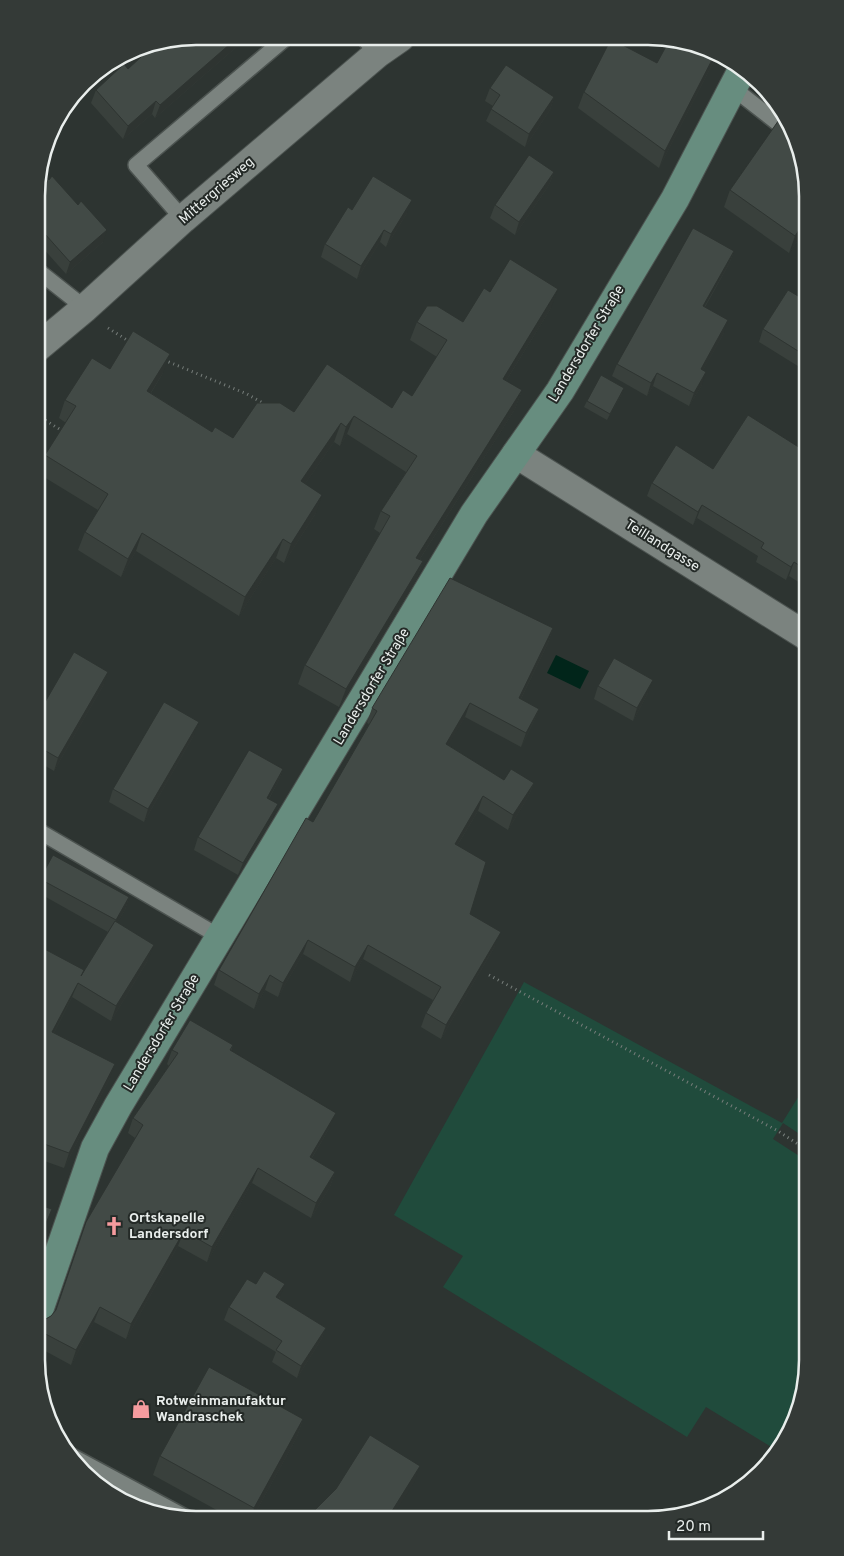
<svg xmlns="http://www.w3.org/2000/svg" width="844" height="1556" font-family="Overpass,sans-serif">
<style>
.green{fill:#204b3c}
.water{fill:#01251a}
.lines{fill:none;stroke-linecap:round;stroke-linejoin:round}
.lane-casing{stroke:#4c5350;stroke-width:18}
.street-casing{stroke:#4c5350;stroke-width:30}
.secondary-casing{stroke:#4c5350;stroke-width:30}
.path{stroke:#777e7b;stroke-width:3;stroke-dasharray:1 4;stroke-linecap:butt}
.lane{stroke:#7b837f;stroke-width:15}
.street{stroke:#7b837f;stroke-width:28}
.secondary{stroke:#678d7f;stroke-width:28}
.wall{fill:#39403c}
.shaded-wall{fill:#2e3431}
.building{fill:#424a46;stroke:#2e3431}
.labels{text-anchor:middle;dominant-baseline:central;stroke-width:4;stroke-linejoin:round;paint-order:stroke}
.street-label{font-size:14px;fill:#e9eeec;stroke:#242a27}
.poi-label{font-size:14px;font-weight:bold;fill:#e9eeec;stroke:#242a27;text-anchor:start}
.rim{fill:none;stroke:#e9eeec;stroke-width:2.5}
</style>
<rect width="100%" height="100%" fill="#2d3431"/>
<!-- green -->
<polygon class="green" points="524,982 782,1123 807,1083 807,1139 783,1123 773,1139 807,1161 807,1371 796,1421 778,1451 706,1407 687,1437 443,1287 463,1256 394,1215"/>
<!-- water -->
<polygon class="water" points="556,655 589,671 580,689 547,673"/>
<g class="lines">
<!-- lane casing -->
<g class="lane-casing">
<g id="lane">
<polyline points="363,37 377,54"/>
<polyline points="733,88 793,135"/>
<polyline points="183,219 136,165 287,37"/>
<polyline points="37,270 85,308"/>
<polyline points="37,830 220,937"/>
<polyline points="68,1454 187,1518"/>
</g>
</g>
<!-- street casing -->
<g class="street-casing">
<g id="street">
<polyline points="37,348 85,308 183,219 377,54 400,38"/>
<polyline points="516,454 808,637"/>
</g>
</g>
<!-- secondary casing -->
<g class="secondary-casing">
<polyline id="secondary" points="36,1319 95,1148 118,1106 474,514 560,391 675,199 742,70"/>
</g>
<!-- path -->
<g class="path">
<polyline points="108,328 130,342"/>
<polyline points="164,360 247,394 266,405"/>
<polyline points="37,415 64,432"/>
<polyline points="489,975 778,1131 807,1150"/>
</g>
<!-- lane -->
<use href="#lane" class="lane"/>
<!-- street -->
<use href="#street" class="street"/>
<!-- secondary -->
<use href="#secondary" class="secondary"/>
</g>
<!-- wall -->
<g class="wall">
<polygon points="196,36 243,37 241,43 155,118 152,114 123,139 91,103 96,90 128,69"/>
<polygon points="716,57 659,168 578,108 584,92 657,63"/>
<polygon points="490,88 554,97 550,110 525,147 486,121 493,106 485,101"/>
<polygon points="554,172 549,185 515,235 490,218 495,205"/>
<polygon points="38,175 103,242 66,274 41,246 38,249"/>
<polygon points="802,185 808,196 808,226 789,253 724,207 730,190"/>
<polygon points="352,210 407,213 386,247 380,242 357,279 321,257 325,244"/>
<polygon points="734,251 729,264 705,307 724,333 703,370 702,385 689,406 653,386 647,396 612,376 617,364"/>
<polygon points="788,290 808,358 801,368 759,342 763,329"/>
<polygon points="490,292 551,308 506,381 522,390 515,409 420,559 423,561 416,580 339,707 298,684 305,665 380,533 374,529 381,511 406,472 347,434 340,446 334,442 305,484 316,513 284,563 276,558 239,616 136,551 121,577 78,550 85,532 98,510 39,474 45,455 66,423 59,418 65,400 110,369 163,373 151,393 212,432 233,438 294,412 392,408 412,396 437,357 410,340 417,322 463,322"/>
<polygon points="622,394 607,420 584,407 587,401"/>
<polygon points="808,453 808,588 789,576 786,580 756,562 758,556 697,518 693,525 647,496 652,483 713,469"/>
<polygon points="553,628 548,643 521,699 539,709 533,723 521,747 465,717 448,745 504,780 534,783 528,797 508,830 478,811 457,846 470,914 495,946 441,1039 421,1027 426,1013 433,1000 363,959 350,982 303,954 278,997 265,990 254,1009 214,985 219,970 313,822 369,724 367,723 372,708"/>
<polygon points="104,684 54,771 37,761 37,716"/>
<polygon points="598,686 648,693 633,721 594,699"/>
<polygon points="194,735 144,822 109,802 113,789"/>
<polygon points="283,769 278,782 269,799 273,817 238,875 194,850 198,837"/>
<polygon points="40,879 129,897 125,910 117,923 148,960 111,1021 72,997 54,1033 110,1078 64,1168 36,1158 37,945 83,973 108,932 37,892 37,887"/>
<polygon points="233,1045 231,1051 330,1127 312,1158 335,1172 330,1187 311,1218 252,1183 207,1262 178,1246 126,1339 94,1322 71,1365 36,1346 36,1319 44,1320 51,1316 55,1311 135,1138 128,1133 133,1118 169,1066 167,1064 172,1050"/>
<polygon points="256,1284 280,1296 279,1299 326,1328 321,1340 297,1378 272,1362 276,1352 224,1320 229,1307"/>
<polygon points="303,1419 297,1437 252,1519 233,1519 153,1475 160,1456"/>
</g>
<!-- shaded-wall -->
<g class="shaded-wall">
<polygon points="238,37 243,37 241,43 155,118 160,105"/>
<polygon points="714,56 716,57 659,168 665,151"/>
<polygon points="554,97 550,110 525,147 529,134"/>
<polygon points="156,101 152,114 123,139 128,126"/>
<polygon points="554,172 549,185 515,235 519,222"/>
<polygon points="804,174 805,180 792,199 798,182"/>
<polygon points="412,200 407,213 386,247 391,234"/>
<polygon points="808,217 808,226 789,253 795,236"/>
<polygon points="107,230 103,242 66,274 70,262"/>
<polygon points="384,230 380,242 357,279 361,266"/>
<polygon points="45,234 41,246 38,249 41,237"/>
<polygon points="734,251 729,264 698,318 703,306"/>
<polygon points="558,289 551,308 496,397 503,379"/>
<polygon points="728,320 724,333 697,381 701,369"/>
<polygon points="808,353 808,358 801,368 806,356"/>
<polygon points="170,354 163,373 140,410 147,391"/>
<polygon points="706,372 702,385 689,406 694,393"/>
<polygon points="657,373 653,386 647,396 651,383"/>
<polygon points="624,388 622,394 607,420 610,414"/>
<polygon points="522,390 515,409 409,576 416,558"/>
<polygon points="354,416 347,434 340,446 346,427"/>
<polygon points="341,423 334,442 294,500 301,481"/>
<polygon points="322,495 316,513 284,563 291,544"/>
<polygon points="702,505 697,518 693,525 698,512"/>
<polygon points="142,533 136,551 121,577 128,559"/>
<polygon points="283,539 276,558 239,616 245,597"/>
<polygon points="423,561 416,580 339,707 346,689"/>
<polygon points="794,562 789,576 786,580 791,567"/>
<polygon points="553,628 548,643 514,713 519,698"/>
<polygon points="108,672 104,684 54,771 58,758"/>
<polygon points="653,680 648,693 633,721 637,708"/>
<polygon points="470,703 465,717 441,758 446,744"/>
<polygon points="539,709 533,723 521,747 526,733"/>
<polygon points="199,722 194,735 144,822 148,809"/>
<polygon points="283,769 278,782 262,811 267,798"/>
<polygon points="534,783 528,797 508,830 513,815"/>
<polygon points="483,796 478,811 449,859 455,844"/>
<polygon points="278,804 273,817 238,875 243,863"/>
<polygon points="129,897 125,910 111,933 116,920"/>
<polygon points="501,932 495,946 441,1039 446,1025"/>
<polygon points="308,940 303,954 278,997 283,983"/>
<polygon points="154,945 148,960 111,1021 116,1006"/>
<polygon points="368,945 363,959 350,982 355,967"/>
<polygon points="270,975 265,990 254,1009 259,994"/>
<polygon points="78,983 72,997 47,1047 52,1032"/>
<polygon points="115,1064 110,1078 64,1168 69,1153"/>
<polygon points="336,1113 330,1127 304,1171 310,1157"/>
<polygon points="258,1168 252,1183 207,1262 212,1247"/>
<polygon points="335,1172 330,1187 311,1218 316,1203"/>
<polygon points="184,1231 178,1246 126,1339 131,1324"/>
<polygon points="285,1284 280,1296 272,1309 276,1297"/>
<polygon points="100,1307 94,1322 71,1365 76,1350"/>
<polygon points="326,1328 321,1340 297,1378 301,1366"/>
<polygon points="303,1419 297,1437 252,1519 251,1519 254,1508"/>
<polygon points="420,1466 414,1483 391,1519 387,1519"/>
</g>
<!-- building -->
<g class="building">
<polygon points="196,36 238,37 160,105 156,101 128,126 96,90 124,64 128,69 155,44"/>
<polygon points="611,39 657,63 670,39 679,39 714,56 665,151 584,92"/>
<polygon points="506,65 554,97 529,134 491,109 500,95 490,88"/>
<polygon points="781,117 799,144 804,174 798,182 806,188 808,196 808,217 795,236 730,190"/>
<polygon points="529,155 554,172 519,222 495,205"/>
<polygon points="39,169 49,180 52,176 78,205 81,201 107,230 70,262 45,234 41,237 38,233 38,175"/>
<polygon points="373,176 412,200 391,234 384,230 361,266 325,244 348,207 352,210"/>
<polygon points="693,228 734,251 703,306 728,320 701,369 706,372 694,393 657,373 651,383 617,364"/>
<polygon points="510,259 558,289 503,379 522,390 416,558 423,561 346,689 305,665 390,516 381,511 417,456 354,416 346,427 341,423 301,481 322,495 291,544 283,539 245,597 142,533 128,559 85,532 108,494 45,455 76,406 65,400 92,358 110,369 133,331 170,354 147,391 212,432 215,427 233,438 257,403 280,403 294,412 327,364 392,408 403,390 412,396 447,340 417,322 427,306 437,306 463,322 484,288 490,292"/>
<polygon points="788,290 808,302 808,353 806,356 763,329"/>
<polygon points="601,375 624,388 610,414 587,401"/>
<polygon points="748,415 808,453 808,571 794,562 791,567 761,548 764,543 702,505 698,512 652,483 676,445 713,469"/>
<polygon points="450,578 553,628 519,698 539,709 526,733 470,703 446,744 504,780 511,769 534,783 513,815 483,796 455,844 486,862 470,914 501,932 446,1025 426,1013 441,987 368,945 355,967 308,940 283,983 270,975 259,994 219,970 306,818 313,822 377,711 372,708"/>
<polygon points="74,652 108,672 58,758 37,746 37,716"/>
<polygon points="614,658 653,680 637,708 598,686"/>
<polygon points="164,702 199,722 148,809 113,789"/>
<polygon points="249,750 283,769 267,798 278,804 243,863 198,837"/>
<polygon points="53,855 129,897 116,920 40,879"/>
<polygon points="115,921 154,945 116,1006 78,983 52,1032 115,1064 69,1153 36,1141 37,945 84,970 81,976"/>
<polygon points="190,1020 233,1045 230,1050 336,1113 310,1157 335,1172 316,1203 258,1168 212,1247 184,1231 131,1324 100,1307 76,1350 36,1329 36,1319 44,1320 51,1316 56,1310 86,1222 143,1125 133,1118 178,1053 172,1050"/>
<polygon points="36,1204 52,1209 36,1247"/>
<polygon points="264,1271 285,1284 276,1297 326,1328 301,1366 276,1350 282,1341 229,1307 247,1279 256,1284"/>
<polygon points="209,1367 303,1419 254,1508 160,1456"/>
<polygon points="370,1435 420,1466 387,1519 306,1519 336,1489"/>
</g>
<!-- icons -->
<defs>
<g id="church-bare" transform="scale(1.5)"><path d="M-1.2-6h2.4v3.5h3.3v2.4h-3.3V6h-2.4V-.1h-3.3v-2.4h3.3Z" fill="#f59b9e" stroke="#242a27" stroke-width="2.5" paint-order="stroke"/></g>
<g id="shop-bare" transform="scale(1.5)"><path d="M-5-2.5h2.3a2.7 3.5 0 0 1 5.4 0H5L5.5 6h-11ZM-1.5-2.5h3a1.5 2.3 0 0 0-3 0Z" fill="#f59b9e" stroke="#242a27" stroke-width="2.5" paint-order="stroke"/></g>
</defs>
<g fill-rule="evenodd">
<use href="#church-bare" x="114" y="1226"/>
<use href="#shop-bare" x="141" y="1409"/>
</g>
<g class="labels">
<!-- street labels -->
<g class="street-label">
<text transform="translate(217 191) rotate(-41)">Mittergriesweg</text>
<text transform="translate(587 344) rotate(-59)">Landersdorfer Straße</text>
<text transform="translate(662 546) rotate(32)">Teillandgasse</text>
<text transform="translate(372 687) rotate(-59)">Landersdorfer Straße</text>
<text transform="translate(162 1033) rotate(-59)">Landersdorfer Straße</text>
</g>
<!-- poi labels -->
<g class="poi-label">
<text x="129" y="1218">Ortskapelle<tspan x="129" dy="16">Landersdorf</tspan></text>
<text x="156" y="1401">Rotweinmanufaktur<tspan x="156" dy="16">Wandraschek</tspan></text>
</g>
</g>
<!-- crop -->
<path d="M0 0H844V1556H0ZM196 45H648A151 151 0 0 1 799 196V1360A151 151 0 0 1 648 1511H196A151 151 0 0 1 45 1360V196A151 151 0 0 1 196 45Z" fill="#343a37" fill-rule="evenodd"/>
<path class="rim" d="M196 45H648A151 151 0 0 1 799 196V1360A151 151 0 0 1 648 1511H196A151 151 0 0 1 45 1360V196A151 151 0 0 1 196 45Z"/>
<!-- scale -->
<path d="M669 1531v8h94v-8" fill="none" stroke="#e9eeec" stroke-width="2.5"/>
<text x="676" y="1531" font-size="15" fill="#e9eeec" stroke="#242a27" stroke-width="4" paint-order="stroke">20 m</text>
</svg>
